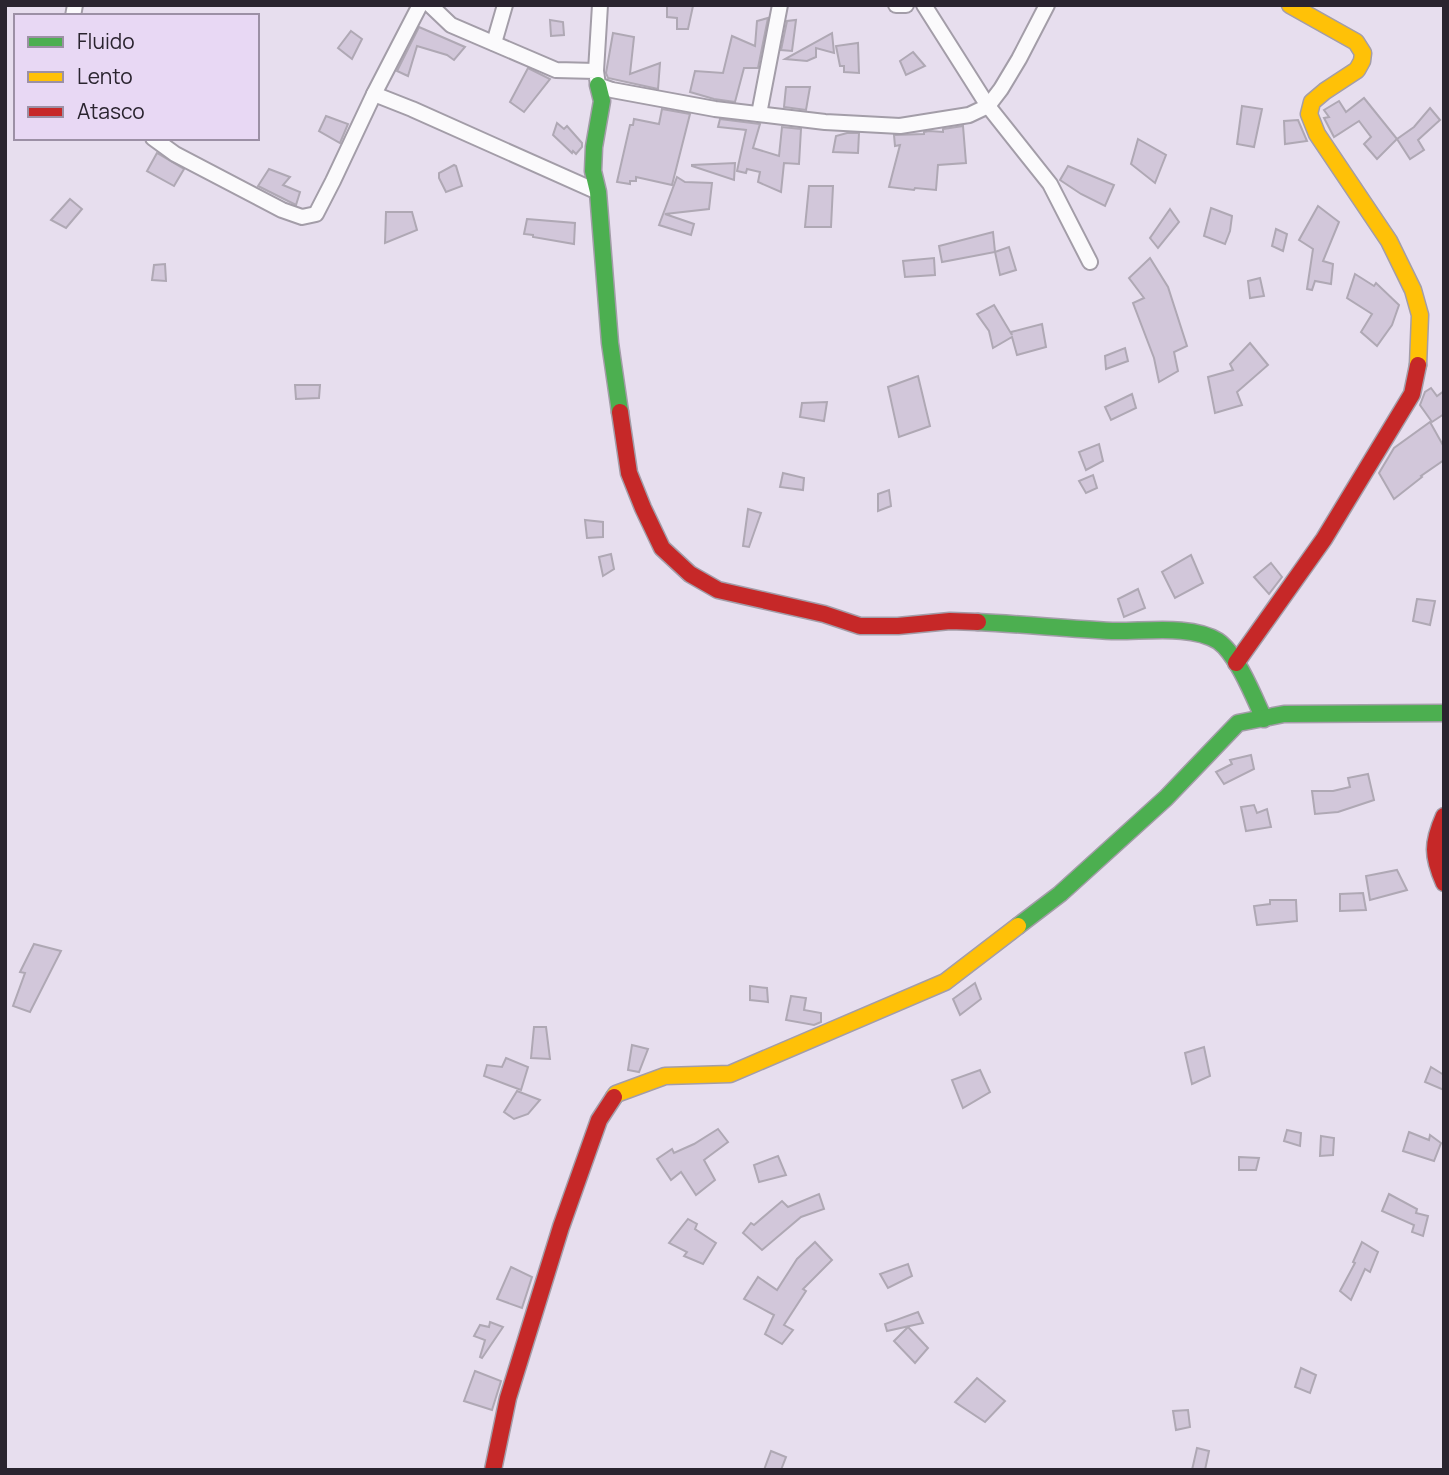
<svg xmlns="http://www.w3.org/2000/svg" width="1449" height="1475" font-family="Manrope,sans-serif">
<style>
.building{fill:#d2c7da;stroke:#afa8b4;stroke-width:2}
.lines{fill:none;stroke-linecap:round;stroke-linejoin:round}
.street-casing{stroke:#a39da8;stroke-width:18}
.fast-casing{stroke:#a39da8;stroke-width:19}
.slow-casing{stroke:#a39da8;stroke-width:19}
.jam-casing{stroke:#a39da8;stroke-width:19}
.street{stroke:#fbfafc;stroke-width:14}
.fast{stroke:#4caf50;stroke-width:16}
.slow{stroke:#ffc107;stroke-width:16}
.jam{stroke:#c62828;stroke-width:16}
</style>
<rect width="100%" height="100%" fill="#e7deee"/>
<!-- building -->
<g class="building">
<polygon points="667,5 693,6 688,29 677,29 677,18 667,17"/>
<polygon points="768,18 758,68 744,68 735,102 714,99 690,92 695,71 723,73 732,36 755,46 757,21"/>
<polygon points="550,20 563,22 564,35 551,36"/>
<polygon points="796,20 792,51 781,50 787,21"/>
<polygon points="419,27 465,47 454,60 447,55 417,46 408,76 397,71"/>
<polygon points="351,31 362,39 352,59 338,48"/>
<polygon points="613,33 634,37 630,74 660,63 658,89 608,78 606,73"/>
<polygon points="832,33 834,53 816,48 816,57 807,61 785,59"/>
<polygon points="858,43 859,73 844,72 844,66 840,66 836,46"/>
<polygon points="913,52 925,66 906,75 900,61"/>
<polygon points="528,68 550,79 524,112 510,102"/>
<polygon points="786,87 810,87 806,110 784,107"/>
<polygon points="1364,98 1397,139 1377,159 1364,144 1371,137 1359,121 1334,137 1324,118 1329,117 1324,110 1339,101 1346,112"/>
<polygon points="1242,106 1262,109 1254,147 1237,144"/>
<polygon points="1430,108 1440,120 1418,140 1424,150 1410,159 1397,139 1414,127"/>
<polygon points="662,109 690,114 672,185 636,177 636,181 630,181 630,184 617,182 630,125 633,125 634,119 659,124"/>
<polygon points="326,116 348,124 340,143 319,131"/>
<polygon points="720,119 760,124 753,148 779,156 782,127 801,129 799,164 784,163 781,192 758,182 760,172 747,169 746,173 737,171 746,130 718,127"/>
<polygon points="1298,120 1307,141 1285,144 1284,121"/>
<polygon points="557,123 564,129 567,126 582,143 582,147 576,154 573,151 572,153 553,135"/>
<polygon points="963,126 966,163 938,165 936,190 915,188 914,190 889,187 900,145 895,146 894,135 924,134 924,132 929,131 943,132 943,129"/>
<polygon points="847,133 859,133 858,153 833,152 836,136"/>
<polygon points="1138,139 1166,155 1155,183 1131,164"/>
<polygon points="157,153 184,169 174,186 147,171"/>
<polygon points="735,163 734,180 692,166 692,165"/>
<polygon points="454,165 456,166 462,186 446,192 439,178 439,173"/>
<polygon points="1068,166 1114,185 1105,206 1081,194 1060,180"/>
<polygon points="269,169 290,177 283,185 300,192 296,205 258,186"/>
<polygon points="677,177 685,182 712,183 709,209 665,214 694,224 691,235 659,225"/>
<polygon points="809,186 833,186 831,227 805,227"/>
<polygon points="70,199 82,209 66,228 51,220"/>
<polygon points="1318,206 1339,222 1323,261 1333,264 1331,284 1315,281 1312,290 1307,289 1313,249 1299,240"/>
<polygon points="1211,208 1232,216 1230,231 1225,244 1204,236"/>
<polygon points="1170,209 1179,222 1158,248 1150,238"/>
<polygon points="386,212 412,212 417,230 385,243"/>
<polygon points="527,219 575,223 574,244 533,237 533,235 524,234"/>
<polygon points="1276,229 1287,234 1283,251 1272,246"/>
<polygon points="993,232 995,252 942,262 939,246"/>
<polygon points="1009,247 1016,270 1000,275 995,252"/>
<polygon points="934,258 935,275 905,277 903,261"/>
<polygon points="1150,258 1168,287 1187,346 1174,352 1178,371 1159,382 1154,358 1133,303 1144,298 1129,278"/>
<polygon points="165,264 166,281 152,280 154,265"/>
<polygon points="1355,274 1374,286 1376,283 1399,305 1392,325 1377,346 1361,332 1372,314 1347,298"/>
<polygon points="1260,278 1264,296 1250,298 1248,281"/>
<polygon points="994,305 1012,335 1011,332 1042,324 1046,347 1017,355 1012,337 993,348 989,331 977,314"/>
<polygon points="1250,343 1268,365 1237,392 1242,405 1215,413 1208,377 1233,370 1230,364"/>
<polygon points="1125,348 1128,361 1106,369 1105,356"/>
<polygon points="918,376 930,426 899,437 888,387"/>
<polygon points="295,385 320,385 319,398 296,399"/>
<polygon points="1431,388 1437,396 1444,391 1444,414 1432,422 1420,405 1425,392"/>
<polygon points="1132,394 1136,408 1111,420 1105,407"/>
<polygon points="827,402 824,421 800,417 802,403"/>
<polygon points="1430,422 1444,447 1444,460 1421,476 1422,477 1394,499 1379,473 1394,448"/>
<polygon points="1099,444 1103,461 1086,470 1079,452"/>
<polygon points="783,473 804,478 803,490 780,487"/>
<polygon points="1093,475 1097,488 1086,493 1079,481"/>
<polygon points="889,490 891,506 878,511 878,494"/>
<polygon points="748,509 761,513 749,547 743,546"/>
<polygon points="585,520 603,522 603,537 587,538"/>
<polygon points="611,554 614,569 603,576 599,557"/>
<polygon points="1191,555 1203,583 1175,598 1162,572"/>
<polygon points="1271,563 1282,577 1269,594 1254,577"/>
<polygon points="1138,589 1145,608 1124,617 1118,599"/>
<polygon points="1417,599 1435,601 1430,625 1413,621"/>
<polygon points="1251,755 1254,769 1224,784 1216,772 1232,764 1230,760"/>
<polygon points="1368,774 1374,800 1338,812 1315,814 1312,791 1333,791 1350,787 1348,778"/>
<polygon points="1254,805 1257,813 1267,809 1271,827 1246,831 1241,807"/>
<polygon points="1397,870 1407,890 1370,900 1366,876"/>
<polygon points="1363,893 1366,910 1340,911 1340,894"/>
<polygon points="1270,900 1296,900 1297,921 1257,925 1254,906 1270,904"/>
<polygon points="34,944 61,951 30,1012 13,1006 25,973 20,972"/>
<polygon points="975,983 981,999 960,1015 953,999"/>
<polygon points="750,986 767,988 768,1002 750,1000"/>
<polygon points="791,996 806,998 804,1010 821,1013 821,1022 814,1025 786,1020"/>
<polygon points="534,1027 546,1027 550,1059 531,1058"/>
<polygon points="632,1045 648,1049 639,1072 628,1070"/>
<polygon points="1204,1047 1210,1076 1192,1084 1185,1053"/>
<polygon points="506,1058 528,1067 521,1090 484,1076 487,1065 502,1067"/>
<polygon points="1431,1067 1444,1075 1444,1090 1425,1082"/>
<polygon points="980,1070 990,1092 963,1108 952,1080"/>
<polygon points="517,1091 540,1100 528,1114 514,1119 504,1112"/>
<polygon points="718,1129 728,1142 704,1160 715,1180 696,1195 681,1172 671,1180 657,1159 672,1149 674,1153 694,1144"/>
<polygon points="1287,1130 1301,1133 1300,1146 1284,1141"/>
<polygon points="1409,1132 1429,1140 1430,1135 1441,1143 1434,1161 1403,1151"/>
<polygon points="1321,1136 1334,1138 1333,1155 1320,1156"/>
<polygon points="778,1156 786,1175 759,1182 754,1165"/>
<polygon points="1239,1157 1259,1158 1256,1170 1239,1170"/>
<polygon points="819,1194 824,1209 801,1217 762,1250 743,1233 751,1223 754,1225 782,1201 788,1207"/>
<polygon points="1389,1194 1417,1209 1416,1213 1428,1216 1423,1236 1412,1232 1414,1225 1382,1211"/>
<polygon points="688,1219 697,1224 695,1229 716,1243 703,1264 684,1256 687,1252 669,1243"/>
<polygon points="815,1242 832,1260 803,1289 806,1291 784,1325 793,1330 782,1344 765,1334 774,1315 744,1299 758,1277 777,1290 797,1259"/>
<polygon points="1362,1242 1378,1252 1370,1272 1365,1269 1351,1300 1340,1291 1355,1263 1353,1262"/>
<polygon points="908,1264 912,1276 888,1288 880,1274"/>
<polygon points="511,1267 532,1277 522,1308 497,1299"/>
<polygon points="918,1312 923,1323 887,1331 885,1324"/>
<polygon points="490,1322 503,1327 482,1358 480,1357 485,1340 474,1336 480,1325 489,1327"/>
<polygon points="908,1327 928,1348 915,1363 894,1341"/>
<polygon points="1301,1368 1316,1375 1310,1393 1295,1387"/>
<polygon points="475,1371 501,1381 492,1410 464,1401"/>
<polygon points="977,1378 1005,1401 985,1422 955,1402"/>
<polygon points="1188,1410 1190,1427 1176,1430 1173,1411"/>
<polygon points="1197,1448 1209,1451 1205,1470 1192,1470"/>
<polygon points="771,1451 786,1457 781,1470 764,1470"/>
</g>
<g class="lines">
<!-- street casing -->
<g class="street-casing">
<g id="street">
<polyline points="430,5 451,25 556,70 596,71 598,85 612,90 715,109 825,122 900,126 969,115 988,106 1001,89 1019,59 1047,5"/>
<polyline points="896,5 906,5"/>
<polyline points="924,5 988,106 1050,184 1090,262"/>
<polyline points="73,16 75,5"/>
<polyline points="494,43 505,5"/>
<polyline points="596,71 600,5"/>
<polyline points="374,94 412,109 598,192"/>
<polyline points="759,114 780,5"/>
<polyline points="153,138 175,154 282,210 302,217 316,214 333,181 374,94 420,5"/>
</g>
</g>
<!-- fast casing -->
<g class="fast-casing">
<g id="fast">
<polyline points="598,85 602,101 594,147 593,171 598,192 610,343 620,412"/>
<path d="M978,622c45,2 90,7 134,9 31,1 79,-7 106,10 19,13 36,56 46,78"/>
<polyline points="1018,926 1060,894 1166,798 1238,723 1284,714 1444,713"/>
</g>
</g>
<!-- slow casing -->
<g class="slow-casing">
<g id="slow">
<polyline points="1290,5 1356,42 1363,53 1362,61 1357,70 1325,91 1312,102 1309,114 1317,134 1389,241 1413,290 1420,315 1418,365"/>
<polyline points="614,1097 616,1094 665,1076 730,1074 945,982 1018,926"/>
</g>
</g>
<!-- jam casing -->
<g class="jam-casing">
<g id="jam">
<polyline points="620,412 629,473 643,508 662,548 690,574 718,590 824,614 860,626 898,626 950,621 978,622"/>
<polyline points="1236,663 1324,539 1412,394 1418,365"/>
<path d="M1444,816c-12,27 -12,40 0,67"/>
<polyline points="493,1470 508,1398 561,1227 599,1120 614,1097"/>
</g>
</g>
<!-- street -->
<use href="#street" class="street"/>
<!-- fast -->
<use href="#fast" class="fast"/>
<!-- slow -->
<use href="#slow" class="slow"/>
<!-- jam -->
<use href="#jam" class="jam"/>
</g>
<!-- border -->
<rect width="1449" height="1475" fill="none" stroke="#2a242f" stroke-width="14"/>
<!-- legend -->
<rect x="14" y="14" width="245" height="126" fill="#e8d8f4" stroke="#9c90a5" stroke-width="2"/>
<rect x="28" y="37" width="35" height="10" fill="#4caf50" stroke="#9c90a5" stroke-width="2"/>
<text x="77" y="49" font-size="21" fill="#2a242f">Fluido</text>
<rect x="28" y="72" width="35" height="10" fill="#ffc107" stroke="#9c90a5" stroke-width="2"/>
<text x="77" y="84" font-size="21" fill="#2a242f">Lento</text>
<rect x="28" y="107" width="35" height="10" fill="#c62828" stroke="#9c90a5" stroke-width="2"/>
<text x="77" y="119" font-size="21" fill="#2a242f">Atasco</text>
</svg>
